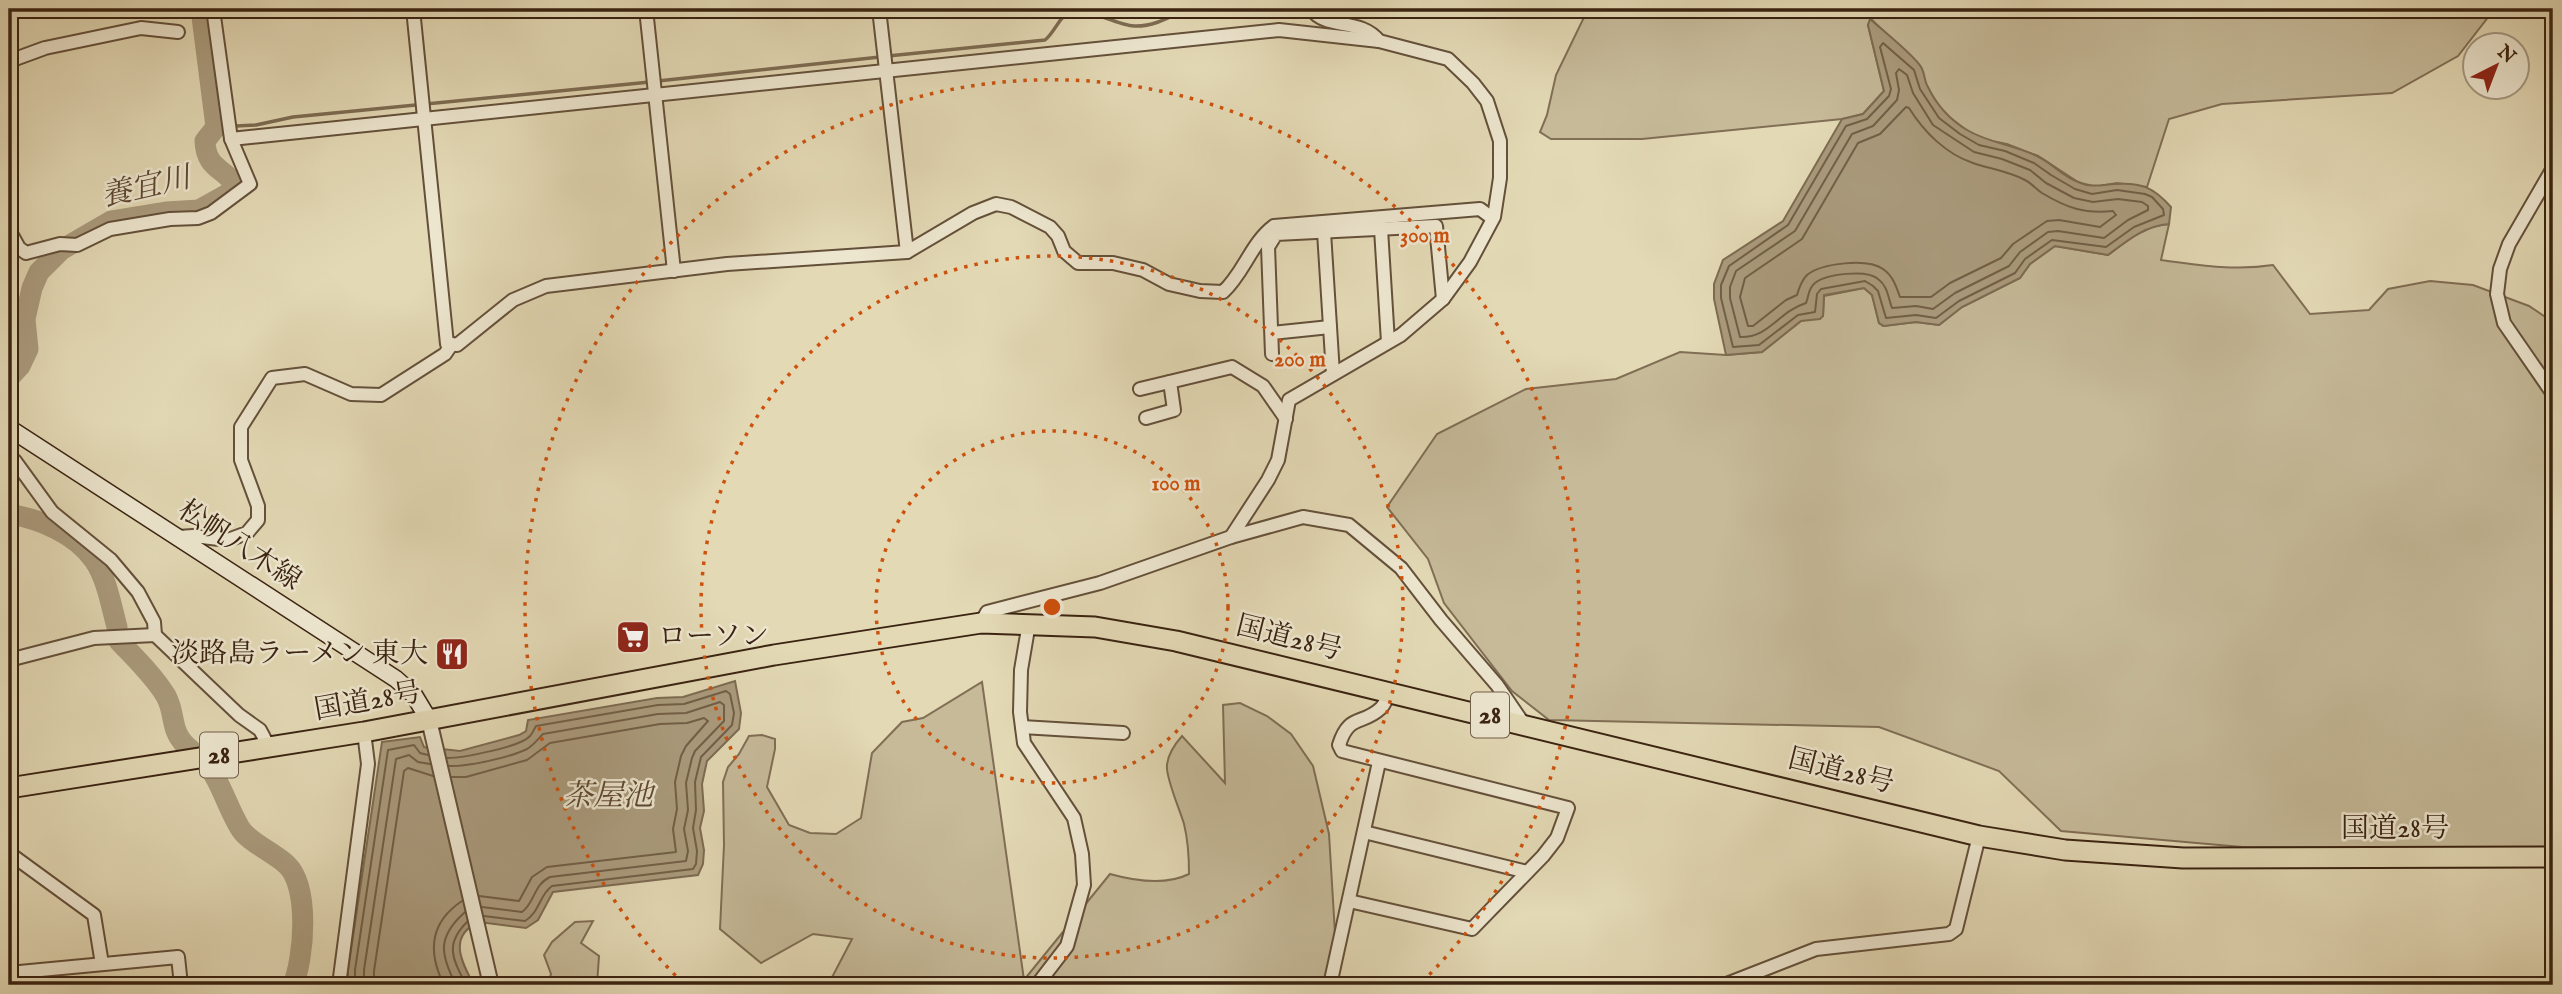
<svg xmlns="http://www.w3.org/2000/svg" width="2562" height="994" font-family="'IM FELL English','Noto Serif JP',serif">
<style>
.green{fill:#c6ba99;stroke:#806e55;stroke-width:2}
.water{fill:#aa9b7d;stroke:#7d6b52;stroke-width:2}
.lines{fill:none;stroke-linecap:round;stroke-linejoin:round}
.shore{stroke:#725f47;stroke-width:2}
.stream{stroke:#7d6b52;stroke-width:3.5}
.river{stroke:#aa9b7d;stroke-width:21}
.minor-casing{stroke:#64503a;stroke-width:16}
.tertiary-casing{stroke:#64503a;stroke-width:18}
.secondary-casing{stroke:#3a2311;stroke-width:19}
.trunk-casing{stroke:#3a2311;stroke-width:23}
.minor{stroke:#ede6cf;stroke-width:12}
.tertiary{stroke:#ede6cf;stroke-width:14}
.secondary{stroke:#ede6cf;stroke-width:16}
.trunk{stroke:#e3d9b5;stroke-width:19}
.ring{fill:none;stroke:#ce510d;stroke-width:3.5;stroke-dasharray:3.5 7}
.labels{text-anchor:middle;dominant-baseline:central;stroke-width:5;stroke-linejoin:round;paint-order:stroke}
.shield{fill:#ede6cf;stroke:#705e4a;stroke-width:2}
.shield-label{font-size:26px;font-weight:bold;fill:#3a2311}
.street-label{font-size:28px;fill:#3a2311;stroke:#ede6cf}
.poi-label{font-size:28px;fill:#3a2311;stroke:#ede6cf;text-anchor:start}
.water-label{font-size:30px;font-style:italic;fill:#5c4731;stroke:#ede6cf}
.centre{fill:#ce510d;stroke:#ede6cf;stroke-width:3.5}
.ring-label{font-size:21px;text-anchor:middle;font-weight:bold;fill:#ce510d;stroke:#ede6cf;stroke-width:5;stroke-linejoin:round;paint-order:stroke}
</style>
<rect width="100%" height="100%" fill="#e3d9b5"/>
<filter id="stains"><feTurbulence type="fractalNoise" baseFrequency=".00286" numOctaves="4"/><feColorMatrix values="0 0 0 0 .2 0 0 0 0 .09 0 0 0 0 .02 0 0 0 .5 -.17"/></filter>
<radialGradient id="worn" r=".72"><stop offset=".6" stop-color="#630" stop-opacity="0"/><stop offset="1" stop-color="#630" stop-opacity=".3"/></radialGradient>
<!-- green -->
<g class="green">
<polygon points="1588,9 2491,9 2489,16 2458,56 2392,93 2222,104 2169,119 2147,187 2117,183 2093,187 2078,182 2038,156 2007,144 1982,139 1963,128 1945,114 1938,105 1926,85 1921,67 1871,19 1868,25 1884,91 1863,114 1842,119 1642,139 1551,139 1540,132 1547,115 1556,75"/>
<path d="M2169,224l-8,36c37,5 74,11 112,5l37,49 59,-4 19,-21 42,-8 43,4 56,21 24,16v526l-311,-1 -181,-16 -62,-60 -120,-44 -330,-7 -37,-29 -68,-88 -16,-44 -41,-52 50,-73 89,-45 90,-10 64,-27 46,3 36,-3 39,-31 22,-5 1,-20 40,-8 8,7 7,28 4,3 33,-4 23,3 23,-18 58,-29 10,-14 25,-18 53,9c20,-15 36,-29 61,-31z"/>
<path d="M982,682l42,298 86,-106c25,7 55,12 79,0 0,-17 -1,-34 -5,-50 -4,-14 -19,-48 -17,-59 1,-11 8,-21 15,-29l43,47 -2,-78 17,-2 27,13 24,18 22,32 16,68 7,116v35h-508l24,-46 -39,-5 -52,29 -41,-34 4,-84 -1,-63 5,-15 11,-13 10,-18 13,-1 13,4v10l-8,38 22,38 21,8 26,1 25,-16 11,-65 30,-31 21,-4z"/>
<polygon points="593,921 581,943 599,956 597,985 547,985 551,974 544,955 552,942 575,922"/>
</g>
<!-- water -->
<g class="water">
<path d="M1870,19c11,10 45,37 51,48 4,6 3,14 7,20 9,19 21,32 39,43 22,13 47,15 70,26 15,7 25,20 41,26 13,6 23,3 37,2 27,-2 39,4 56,23l-2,17c-25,2 -41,16 -61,31l-53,-9 -25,18 -10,14 -58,29 -23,18 -23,-3 -32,4 -5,-3 -7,-28 -8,-7 -40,7 -1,21 -3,3 -19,2 -39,31 -36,3 -12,-56v-15l9,-24 60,-39 59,-102 21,-5 21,-23 -16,-66z"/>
<path d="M735,681l6,32 -2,16 -32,32 -5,23 2,27 -4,17 4,22 -1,14 -5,11 -145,17 -15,28 -12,8 -47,-6c-32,14 -17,41 -5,63h-126v-15l34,-228 38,-5 4,10 36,4 59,-16 7,-4 2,-11 129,-22 26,-1z"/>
</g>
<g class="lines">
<!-- shore -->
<g class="shore">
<polygon points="1883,43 1914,70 1920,89 1939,118 1960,134 1979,145 2005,151 2034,163 2051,175 2075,189 2092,194 2117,190 2145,194 2152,197 2163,209 2164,215 2134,227 2106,247 2052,240 2025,259 2015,273 1959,301 1936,318 1916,315 1886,318 1878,291 1873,286 1865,281 1821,289 1817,294 1815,312 1798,315 1759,345 1733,347 1721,298 1721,285 1729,266 1788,225 1846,126 1867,119 1889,96 1891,89 1880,47"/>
<path d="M1899,69l8,6 6,18 20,32 41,27 28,7 28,11 16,13 28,15 19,4 25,-3 24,3 6,4v4l-20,10 -24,18 -46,-7 -10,1 -28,20 -11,14 -54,27 -22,16 -17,-3 -24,2c-4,-10 -4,-22 -14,-29 -11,-10 -52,-5 -63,4 -7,5 -6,13 -9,20 -28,9 -37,35 -66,34l-10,-39v-11l6,-16 59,-40 57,-97 21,-8 24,-26 2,-10 -3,-17z"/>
<path d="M1906,107l3,1c15,24 37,46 64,55 17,6 35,8 52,17 6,3 11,9 17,13 25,15 42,21 71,18l3,4 -16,12 -41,-7 -12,1 -34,23 -12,14 -51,25 -19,14h-31c-4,-11 -7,-21 -17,-28 -16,-11 -61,-6 -76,6 -6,6 -8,13 -10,20l-11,5 -33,26h-5l-8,-29 5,-19 57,-39 56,-96 22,-9z"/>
<path d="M447,758c15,0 74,-11 83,-22 3,-3 4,-7 6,-10l122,-21 26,-1 42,-13 4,3 4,19 -2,12 -31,32 -6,25 1,28 -3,18 4,23 -1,13 -3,5 -141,17c-13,9 -12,26 -27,35l-41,-5"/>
<path d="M449,766c18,1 62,-9 78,-17 7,-4 11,-10 16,-15l115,-20 28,-1 34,-11 4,3v16l-29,30 -3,7 -6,25 2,27 -4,19 4,22 -2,10 -136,16c-17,8 -15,26 -28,35l-40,-5"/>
<polyline points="451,777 466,777 527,760 550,743 660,724 687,723 704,718 708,721 686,746 681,756 675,782 677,809 673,829 676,852 547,867 532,877 519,901 479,896"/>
<polyline points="355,985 355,970 388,750 414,745 420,753 428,755"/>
<polyline points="364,985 364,970 396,759 409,755 418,762 430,764"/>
<polyline points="374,985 374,971 404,771 408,768 433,776"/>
<path d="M444,985c-16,-32 -15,-62 18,-84"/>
<path d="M456,985c-16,-31 -19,-48 9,-73"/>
<path d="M466,985c-13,-26 -22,-40 1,-63"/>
</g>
<!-- stream -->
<g class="stream">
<path d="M888,56l157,-16c10,-8 14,-23 25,-29 12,-6 48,15 64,15 19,1 36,-9 53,-17"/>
<polyline points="658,81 880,57"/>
<polyline points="216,127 256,125 293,117 650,82"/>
</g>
<!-- river -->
<g class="river">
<path d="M9,378l11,-12 8,-17 -3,-30 7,-31 7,-16 22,-22 50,-29 55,-9 33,-2 36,-20c-4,-22 -29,-17 -30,-49l11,-14 -15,-118"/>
<path d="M9,514c31,5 66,19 85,46 13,19 17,45 23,67"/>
<path d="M119,641c16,17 35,35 47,55 11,20 2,36 25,54"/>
<path d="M214,775c10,17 16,37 26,53 8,14 35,25 47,37 23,22 17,93 6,120"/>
</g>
<!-- minor casing -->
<g class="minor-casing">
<g id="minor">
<path d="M413,9l34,335 10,1 56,-45 33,-14 181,-22 180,-12 66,-39 23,-9 15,3 39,20 8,9 6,15 14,12h35l30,7 26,14 31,7 23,1c21,-19 28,-49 51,-66l206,-17 12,9"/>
<polyline points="646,9 674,271"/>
<polyline points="879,9 907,252"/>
<path d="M1311,9c16,22 49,8 68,32"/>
<polyline points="9,64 15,59 45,48 141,28 178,32"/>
<polyline points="231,139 1279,30 1379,41 1448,59 1473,83 1487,101 1500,141 1500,178 1494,217 1470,262 1443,299 1401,335 1289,400 1278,460 1268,480 1231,537"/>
<polyline points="2553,168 2509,244 2500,269 2497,294 2504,323 2553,394"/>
<polyline points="1381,229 1388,342"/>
<polyline points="9,230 19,248 26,253 60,244 77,245 110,229 170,219 198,218 211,213 250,184 231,139 213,9"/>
<polyline points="1324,232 1333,374"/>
<polyline points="1272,333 1330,327"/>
<polyline points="1272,354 1268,247 1276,234 1436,226 1443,299"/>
<polyline points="1140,389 1232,367 1263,386 1286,419"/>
<polyline points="1146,418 1174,410 1170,382"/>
<polyline points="9,457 15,461 52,512 111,560 138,592 154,622 155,635"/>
<polyline points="178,537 193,536 228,540 247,533 258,520 258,506 241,460 241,427 272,378 305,374 351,394 381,395 445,354 452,344"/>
<polyline points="981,623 987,612 1100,583 1231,537 1303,517 1349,525 1401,568 1441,620 1497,685 1523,723"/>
<polyline points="1029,623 1021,670 1020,712 1024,743 1074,818 1082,854 1084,885 1067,946 1037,985"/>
<polyline points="9,660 94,638 155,635 239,715 260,730 269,747"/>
<polyline points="1022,727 1123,733"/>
<polyline points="1364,832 1527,872"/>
<polyline points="9,853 94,915 102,964"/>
<path d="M1349,901l123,28 71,-73 14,-18 11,-30 -226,-57 -3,-6c10,-32 23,-19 42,-37 4,-4 6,-11 9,-16"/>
<polyline points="9,973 178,957 181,985"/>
<polyline points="339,985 368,764 364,732"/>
<polyline points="1330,985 1379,762"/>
<polyline points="1724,985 1816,949 1949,934 1956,929 1979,836"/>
</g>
</g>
<!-- tertiary casing -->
<g class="tertiary-casing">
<polyline id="tertiary" points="429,720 491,985"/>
</g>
<!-- secondary casing -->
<g class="secondary-casing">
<polyline id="secondary" points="9,428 396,679 414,695 429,720"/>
</g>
<!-- trunk casing -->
<g class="trunk-casing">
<polyline id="trunk" points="9,788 364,732 774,655 981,623 1095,627 1176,641 1979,836 2065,850 2183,858 2553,857"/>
</g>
<!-- minor -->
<use href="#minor" class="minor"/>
<!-- tertiary -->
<use href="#tertiary" class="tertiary"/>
<!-- secondary -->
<use href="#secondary" class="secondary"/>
<!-- trunk -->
<use href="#trunk" class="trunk"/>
</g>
<!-- distance rings -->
<g class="ring">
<circle cx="1052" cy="607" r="176"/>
<circle cx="1052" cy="607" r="351"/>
<path d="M683 983A527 527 0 1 1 1421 983"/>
</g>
<!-- icons -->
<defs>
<g id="supermarket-square" transform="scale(1.75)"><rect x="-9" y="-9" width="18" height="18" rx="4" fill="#8f2418" stroke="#ede6cf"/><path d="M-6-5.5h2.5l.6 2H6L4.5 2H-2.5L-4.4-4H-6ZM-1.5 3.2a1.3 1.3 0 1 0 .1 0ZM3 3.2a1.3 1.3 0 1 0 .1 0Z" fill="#fff"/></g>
<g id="restaurant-square" transform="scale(1.75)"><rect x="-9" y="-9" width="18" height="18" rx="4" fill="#8f2418" stroke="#ede6cf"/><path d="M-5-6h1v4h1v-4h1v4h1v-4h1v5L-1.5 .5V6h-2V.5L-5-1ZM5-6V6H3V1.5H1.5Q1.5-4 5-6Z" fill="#fff"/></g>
</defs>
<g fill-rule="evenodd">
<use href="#supermarket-square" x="633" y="637"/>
<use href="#restaurant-square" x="452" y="654"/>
</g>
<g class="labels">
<!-- shield labels -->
<g class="shield">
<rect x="1471" y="692.5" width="38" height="45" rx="5"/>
<rect x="200" y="732.5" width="38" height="45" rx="5"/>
</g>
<g class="shield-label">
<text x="1490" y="715">28</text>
<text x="219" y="755">28</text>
</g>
<!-- street labels -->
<g class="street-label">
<text transform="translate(239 546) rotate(33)">松帆八木線</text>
<text transform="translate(1289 639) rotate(14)">国道28号</text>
<text transform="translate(368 702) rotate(-10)">国道28号</text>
<text transform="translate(1841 772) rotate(14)">国道28号</text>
<text x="2395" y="829">国道28号</text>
</g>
<!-- poi labels -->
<g class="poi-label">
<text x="658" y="637">ローソン</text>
<text x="428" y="654" text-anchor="end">淡路島ラーメン 東大</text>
</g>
<!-- water labels -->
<g class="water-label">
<text transform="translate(146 188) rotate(-13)">養宜川</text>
<text x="608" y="797">茶屋池</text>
</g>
</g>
<circle cx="1052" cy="607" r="10" class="centre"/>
<g class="ring-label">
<text x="1425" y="242">300 m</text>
<text x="1300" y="366">200 m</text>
<text x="1176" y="490">100 m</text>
</g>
<!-- margin -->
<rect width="2562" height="994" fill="none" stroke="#e3d9b5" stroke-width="35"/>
<rect x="10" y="10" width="2541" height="973" fill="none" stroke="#3a2311" stroke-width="3.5"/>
<rect x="18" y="18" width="2527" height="959" fill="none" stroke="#3a2311" stroke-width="2"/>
<!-- north arrow -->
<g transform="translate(2496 66) rotate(42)"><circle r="33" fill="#ede6cf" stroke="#a59883" stroke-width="2"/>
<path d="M0-5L12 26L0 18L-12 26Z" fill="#8f2418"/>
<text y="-10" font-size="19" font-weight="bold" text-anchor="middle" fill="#3a2311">N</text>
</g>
<rect width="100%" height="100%" filter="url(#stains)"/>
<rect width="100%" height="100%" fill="url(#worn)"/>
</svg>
